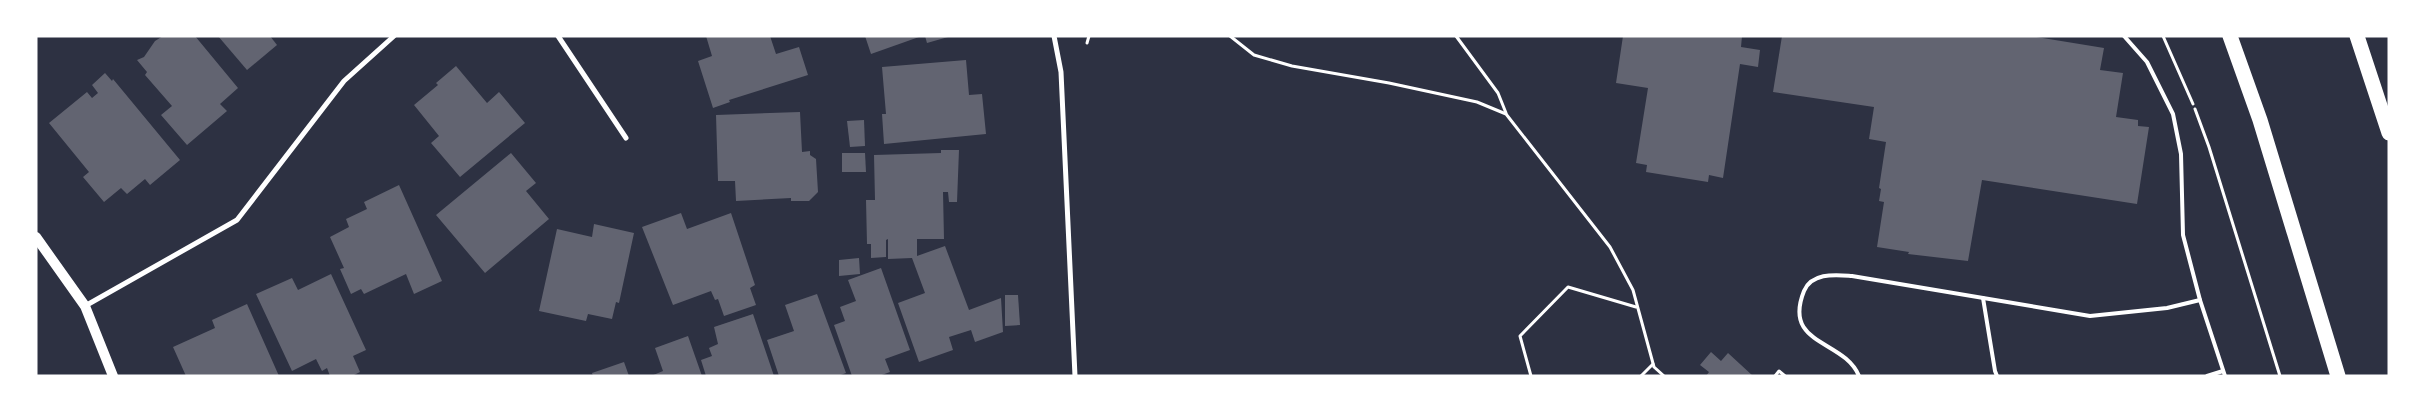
<svg xmlns="http://www.w3.org/2000/svg" width="2425" height="412" font-family="Figtree,sans-serif">
<style>
.building{fill:#626471}
.lines{fill:none;stroke-linecap:round;stroke-linejoin:round}
.path{stroke:#fff;stroke-width:3}
.service{stroke:#fff;stroke-width:4}
.minor{stroke:#fff;stroke-width:5}
.secondary{stroke:#fff;stroke-width:10}
.motorway{stroke:#fff;stroke-width:15}
</style>
<rect width="100%" height="100%" fill="#2d3142"/>
<!-- building -->
<g class="building">
<polygon points="163,36 195,36 238,88 220,104 227,111 187,145 161,115 172,106 145,75 147,72 137,60 144,57 155,41"/>
<polygon points="218,36 270,36 277,45 247,70"/>
<polygon points="706,36 770,36 776,54 799,47 808,75 729,100 730,102 713,108 698,61 712,56"/>
<polygon points="865,36 919,36 919,37 871,54"/>
<polygon points="925,36 948,36 948,37 927,43"/>
<polygon points="1623,36 1742,36 1741,47 1760,50 1758,67 1740,64 1723,178 1709,175 1708,182 1646,172 1647,165 1636,163 1648,88 1616,83"/>
<polygon points="1782,36 2030,36 2104,48 2100,70 2123,73 2116,117 2138,120 2138,126 2149,127 2137,204 1982,180 1968,261 1908,254 1909,252 1877,247 1884,202 1879,201 1881,189 1879,188 1886,142 1869,139 1874,107 1773,92"/>
<polygon points="966,60 969,95 982,94 986,134 884,144 882,114 886,114 882,67"/>
<polygon points="456,66 487,103 499,92 525,123 460,177 431,143 439,136 414,105 438,85 436,83"/>
<polygon points="105,73 112,81 113,79 180,160 150,185 145,179 127,194 121,188 104,202 83,177 89,172 49,123 87,92 92,98 98,93 92,85"/>
<polygon points="800,112 802,152 810,151 810,155 816,159 818,192 809,201 791,201 791,198 736,201 735,181 718,181 716,115"/>
<polygon points="864,120 865,146 850,147 847,121"/>
<polygon points="941,150 959,150 957,202 949,202 948,192 943,192 944,239 917,239 917,256 945,246 969,310 1001,298 1003,332 975,342 971,330 949,337 953,350 919,362 898,303 925,293 912,258 888,259 888,239 886,240 886,257 871,258 871,244 867,244 866,200 875,200 874,155 941,153"/>
<polygon points="511,153 536,183 526,191 549,219 485,273 436,215"/>
<polygon points="842,153 865,153 866,172 842,172"/>
<polygon points="399,185 442,281 414,294 406,274 364,294 361,289 351,294 340,269 344,268 330,237 349,227 346,219 367,209 364,202"/>
<polygon points="681,213 687,229 731,213 755,285 750,288 756,305 724,316 718,299 715,300 711,291 673,305 642,227"/>
<polygon points="594,224 634,233 619,303 616,302 612,319 588,314 586,321 539,311 557,229 592,237"/>
<polygon points="859,258 860,274 839,276 839,260"/>
<polygon points="881,268 910,350 885,359 890,372 879,376 852,376 834,325 845,321 840,307 856,301 848,280"/>
<polygon points="331,274 366,350 353,356 360,372 352,376 330,376 327,368 322,371 316,359 292,371 256,294 292,278 298,290"/>
<polygon points="817,294 846,373 838,376 779,376 767,340 794,331 785,305"/>
<polygon points="1005,295 1018,295 1020,325 1005,326"/>
<polygon points="247,304 279,376 186,376 173,347 215,328 212,320"/>
<polygon points="753,314 774,376 706,376 701,360 712,356 709,348 718,344 714,327"/>
<polygon points="688,336 702,376 651,376 663,371 655,348"/>
<polygon points="1711,352 1721,361 1728,353 1753,376 1706,376 1709,372 1700,365"/>
<polygon points="624,362 629,376 593,376 592,373"/>
</g>
<g class="lines">
<!-- path -->
<g class="path">
<polyline points="1230,36 1254,55 1292,66 1389,83 1477,102 1506,114 1610,247 1633,290 1654,367 1664,376"/>
<polyline points="1456,36 1498,93 1506,113"/>
<polyline points="2163,36 2193,104"/>
<polyline points="1087,43 1089,36"/>
<polyline points="2195,109 2209,147 2280,376"/>
<polyline points="1531,376 1520,336 1568,287 1636,307"/>
<polyline points="1641,376 1653,364"/>
<polyline points="1775,376 1779,371 1785,376"/>
</g>
<!-- service -->
<g class="service">
<polyline points="2124,36 2147,62 2173,114 2181,154 2183,235 2200,300"/>
<polyline points="1983,298 1995,371 1997,376"/>
<path d="M1859,376c-15,-37 -77,-30 -55,-85 8,-19 32,-16 48,-15l238,40 77,-8 33,-8 25,76"/>
<polyline points="2207,376 2223,371"/>
</g>
<!-- minor -->
<g class="minor">
<polyline points="558,36 626,138"/>
<polyline points="1054,36 1061,72 1075,376"/>
<polyline points="85,306 237,220 344,81 394,36"/>
</g>
<!-- secondary -->
<polyline class="secondary" points="36,237 85,306 113,376"/>
<!-- motorway -->
<g class="motorway">
<polyline points="2230,36 2260,120 2338,376"/>
<polyline points="2357,36 2389,133"/>
</g>
</g>
<!-- border -->
<rect width="2425" height="412" fill="none" stroke="#ffffff" stroke-width="75"/>
</svg>
